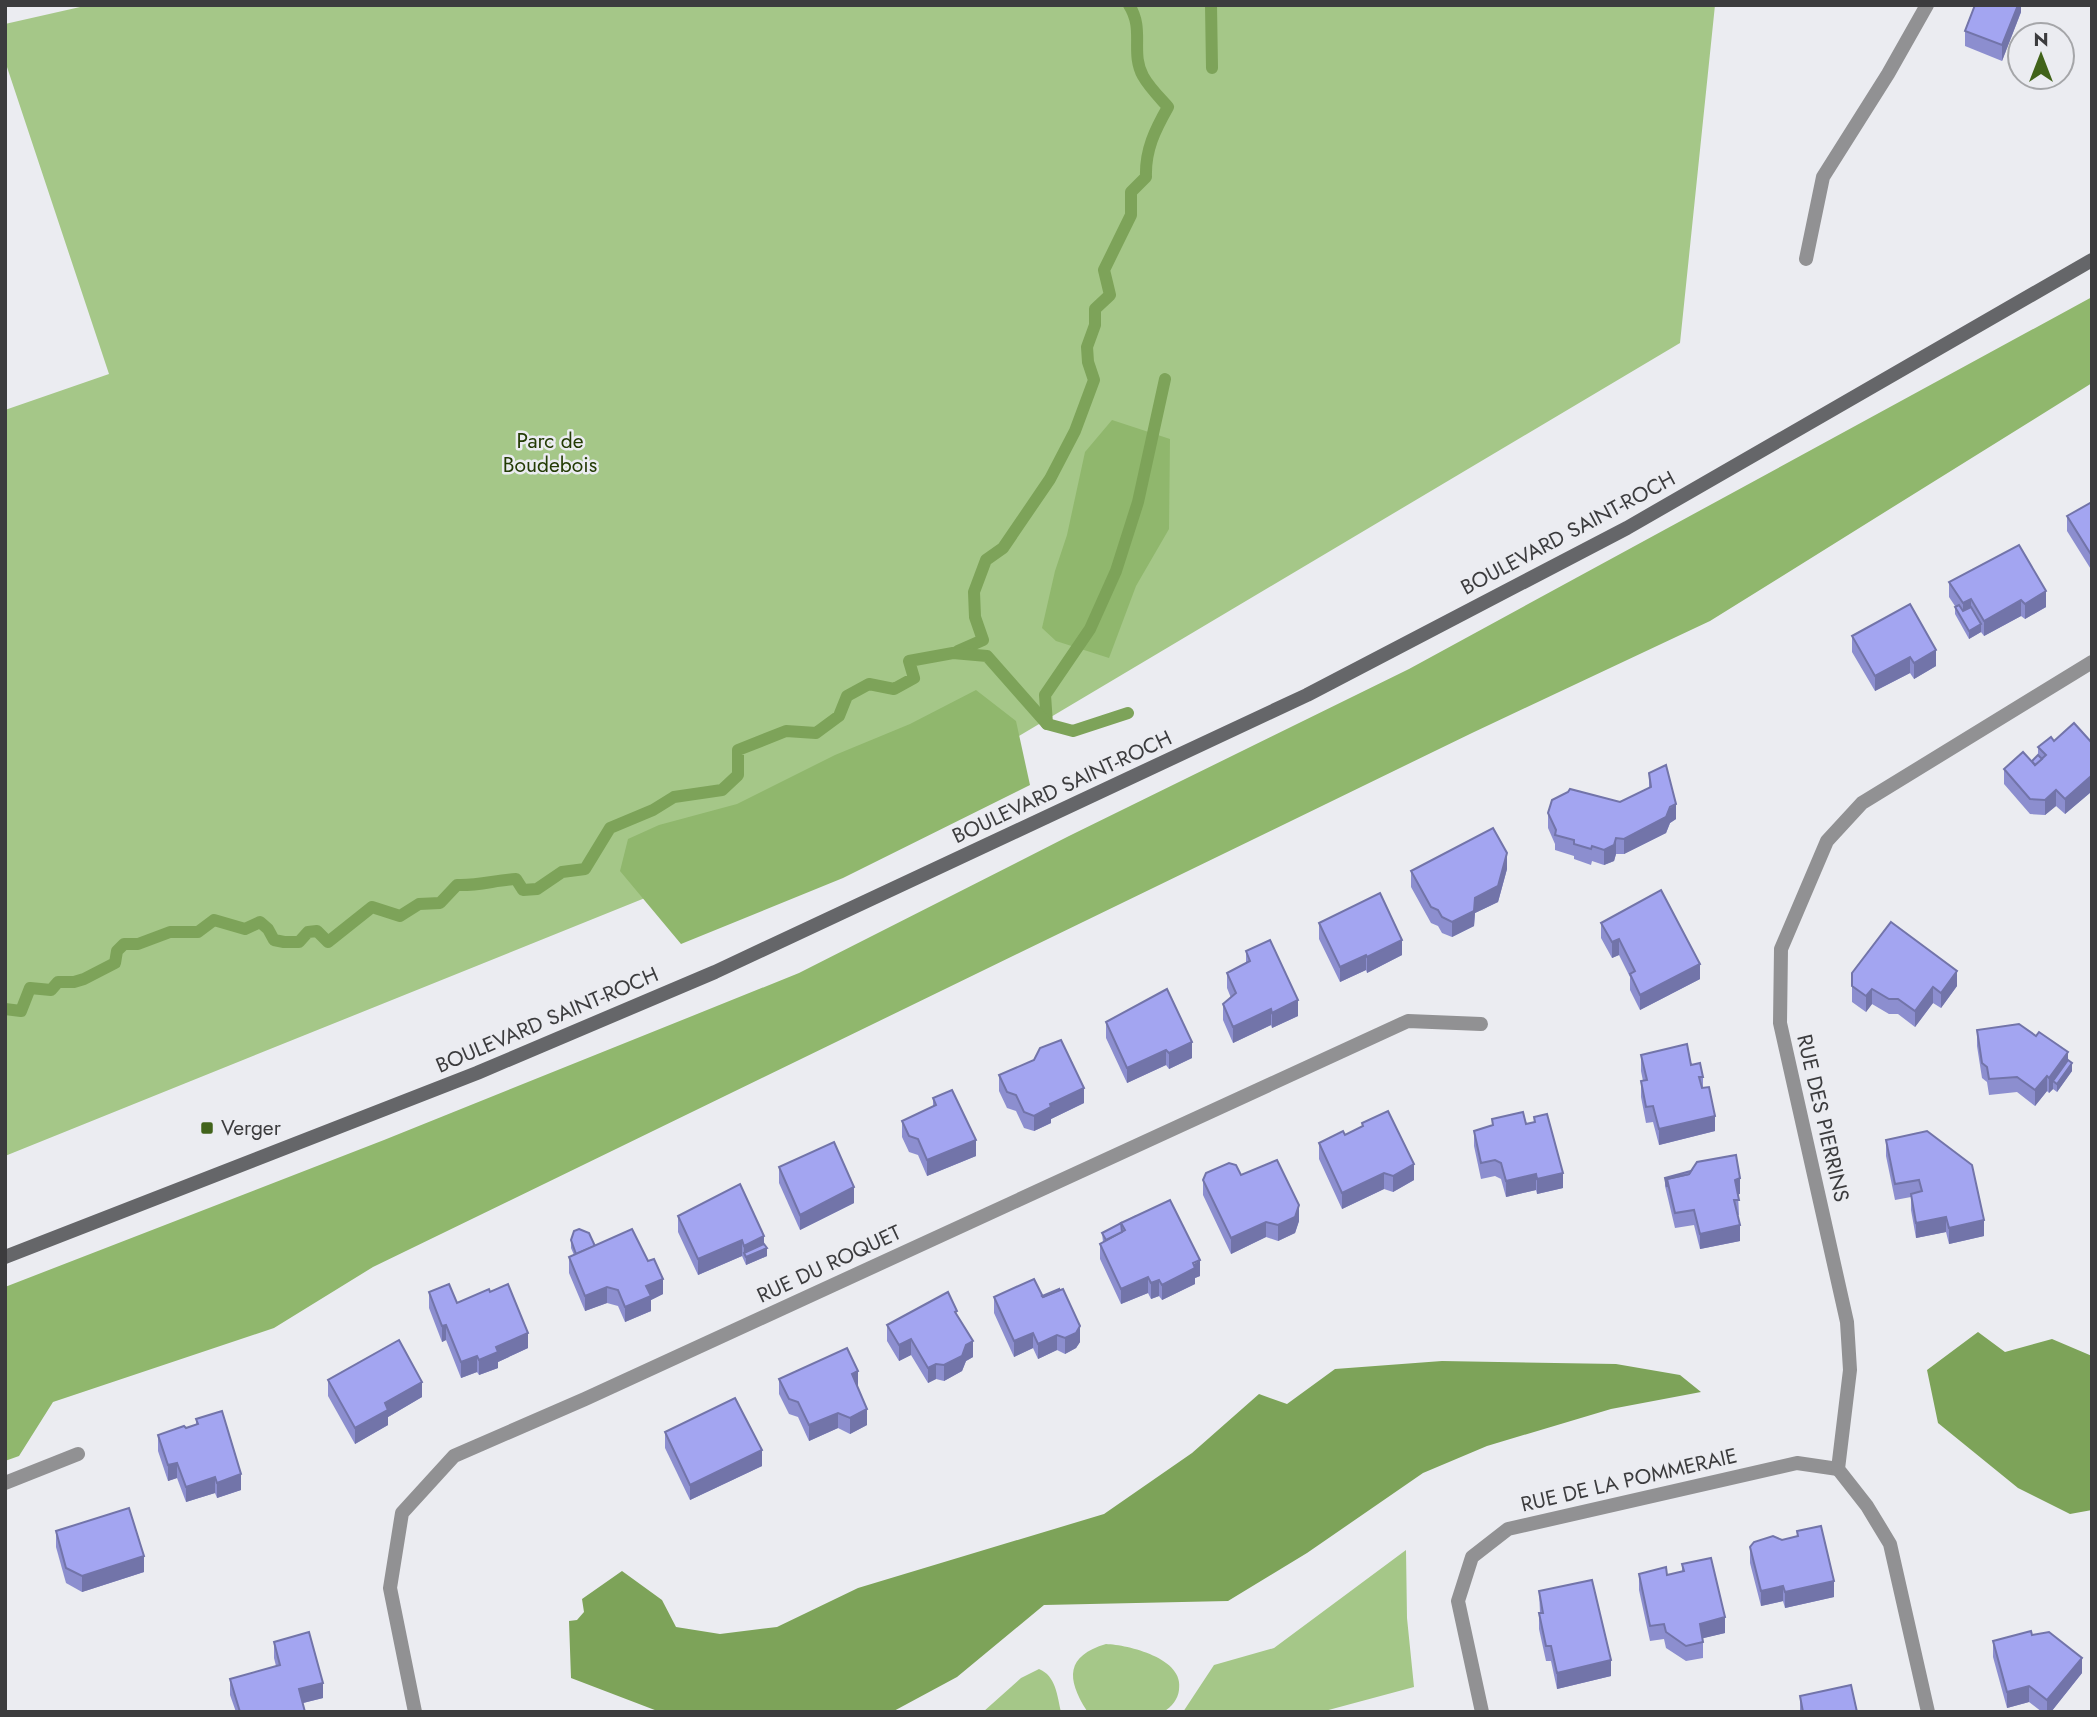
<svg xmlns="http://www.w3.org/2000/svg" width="2097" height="1717" font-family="Jost,sans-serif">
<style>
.green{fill:#a5c788}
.forest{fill:#90b76d}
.water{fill:#7da359}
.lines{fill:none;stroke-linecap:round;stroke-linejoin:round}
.stream{stroke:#7da359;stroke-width:12}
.service{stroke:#919193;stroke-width:14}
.minor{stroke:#919193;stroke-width:14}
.secondary{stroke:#656669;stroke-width:14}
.wall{fill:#8c8ecf}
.shaded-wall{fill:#7274a9}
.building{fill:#a3a5f1;stroke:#7274a9;stroke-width:2}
.poi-dot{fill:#41631a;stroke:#ebecf1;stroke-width:2.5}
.labels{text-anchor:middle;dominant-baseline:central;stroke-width:5;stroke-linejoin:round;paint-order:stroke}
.park-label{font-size:21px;fill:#243c05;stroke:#ebecf1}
.street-label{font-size:21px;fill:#3c3c3e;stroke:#ebecf1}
.poi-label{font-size:21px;fill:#3c3c3e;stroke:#ebecf1;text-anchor:start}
</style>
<rect width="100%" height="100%" fill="#ebecf1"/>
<!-- green -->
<g class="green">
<polygon points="89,5 1715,5 1680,343 960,771 5,1156 5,410 109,374 5,61 5,24"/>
<polygon points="1406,1550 1407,1618 1414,1687 1321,1712 1183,1712 1214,1665 1274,1648"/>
<path d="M1106,1644c22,1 79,14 73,46 -1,9 -7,17 -16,22l-76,-1c-21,-33 -21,-55 19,-67z"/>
<path d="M1039,1669c17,7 18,26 22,43h-78l38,-34z"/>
</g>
<!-- forest -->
<g class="forest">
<polygon points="2092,297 2092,383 1710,621 1472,733 373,1267 274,1328 53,1402 19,1456 5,1461 5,1287 384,1140 799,973 1069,836 1409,669"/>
<polygon points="1112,420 1170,439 1169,529 1136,586 1109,658 1056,641 1042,628 1055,571 1067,535 1085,452"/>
<polygon points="976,690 1016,721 1030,785 843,878 681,944 620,871 628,839 659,825 737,804 835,755 910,724"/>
</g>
<!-- water -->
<g class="water">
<polygon points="1978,1332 2005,1352 2052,1339 2092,1356 2092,1510 2070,1514 2018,1488 1938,1423 1927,1370"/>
<polygon points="1442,1361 1616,1364 1680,1375 1701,1392 1611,1409 1487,1446 1423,1473 1307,1553 1228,1601 1044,1605 957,1677 892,1712 660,1712 571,1678 569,1621 577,1620 584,1612 582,1599 622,1571 662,1600 676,1627 720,1634 777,1627 858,1588 1104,1514 1192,1453 1259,1394 1287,1404 1335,1369"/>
</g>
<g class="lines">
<!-- stream -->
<g class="stream">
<polyline points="1211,5 1212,68"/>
<path d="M958,651l25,-11 -8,-23 -1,-25 12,-32 17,-12 47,-69 25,-48 19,-51 -6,-18 -1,-15 8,-22v-16l15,-14 -6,-25 27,-55v-23l15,-15c-1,-27 9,-47 22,-70 -8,-9 -19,-20 -25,-31 -13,-24 2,-46 -14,-71"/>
<polyline points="1047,724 1045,695 1090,629 1116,571 1138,502 1165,379"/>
<path d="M5,1009l16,2 9,-23 21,2 7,-8h16l10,-3 31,-16 2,-12 7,-7h14l32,-12h28l16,-12 31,9 15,-7 8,7 6,11 10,2h15l9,-10 9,-1 11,11 44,-35 28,9 19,-12 21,-1 17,-18c21,1 39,-5 59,-6l7,11 14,-1 25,-17 23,-3 25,-41 43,-18 21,-13 48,-7 16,-15v-25l48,-19 30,2 23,-17 8,-20 22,-12 25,5 20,-11 -5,-17 44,-8 34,3 60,68 26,7 55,-18"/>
</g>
<!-- service -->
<polyline class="service" points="1806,259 1823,177 1888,74 1927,5"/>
<!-- minor -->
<g class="minor">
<polyline points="5,1483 78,1454"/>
<polyline points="415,1712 390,1588 402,1513 454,1456 585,1399 1408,1021 1481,1024"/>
<polyline points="1482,1712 1458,1601 1472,1557 1508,1529 1797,1463 1838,1469"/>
<polyline points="1928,1712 1890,1544 1867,1506 1838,1469 1850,1370 1847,1322 1780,1023 1781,949 1827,841 1862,803 2092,662"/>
</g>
<!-- secondary -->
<polyline class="secondary" points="5,1257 477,1073 715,972 1307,695 1627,528 2092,260"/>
</g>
<!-- wall -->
<g class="wall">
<polygon points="2021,5 2021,12 2002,61 1965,46 1965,31"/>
<polygon points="2092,502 2092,571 2067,531 2067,516"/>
<polygon points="1949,582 2046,607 2025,619 2021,616 1984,636 1981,632 1969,639 1955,614 1955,606 1949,597"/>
<polygon points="1852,636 1936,666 1914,679 1910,673 1875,691 1852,652"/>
<polygon points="2054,741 2092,743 2092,793 2091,792 2065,814 2056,806 2045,815 2030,814 2004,784 2004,769 2032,761 2038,755 2038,747"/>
<polygon points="1649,773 1676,819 1670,823 1666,833 1624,854 1616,854 1614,861 1604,865 1592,861 1591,865 1574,859 1574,856 1555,850 1555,844 1548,828 1548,813 1620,802 1649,788"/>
<polygon points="1507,869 1498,902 1475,913 1474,926 1452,937 1442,933 1438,926 1431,923 1411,887 1411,871"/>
<polygon points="1319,923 1402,955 1367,973 1366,970 1340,982 1319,939"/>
<polygon points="1601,923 1700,979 1640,1010 1630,990 1630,977 1619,955 1612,958 1601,938"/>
<polygon points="1246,951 1298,1016 1272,1028 1271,1025 1233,1043 1223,1020 1223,1004 1231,998 1227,988 1227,973 1246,963"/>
<polygon points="1852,973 1957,986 1941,1008 1933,1003 1915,1027 1898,1014 1889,1014 1872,1004 1866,1012 1852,1002"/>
<polygon points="1106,1022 1192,1058 1169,1069 1166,1065 1127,1083 1106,1038"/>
<polygon points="1977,1030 2068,1060 2072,1071 2057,1092 2053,1089 2049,1093 2047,1091 2035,1106 2017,1092 1989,1095 1987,1082 1982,1078 1977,1046"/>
<polygon points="1641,1055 1691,1065 1703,1077 1703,1088 1715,1131 1659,1145 1653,1122 1646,1123 1641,1097 1641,1081 1643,1081 1641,1071"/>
<polygon points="999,1075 1084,1103 1051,1119 1051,1123 1034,1131 1024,1128 1016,1111 1007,1108 999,1091"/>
<polygon points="933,1098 976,1156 927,1176 918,1155 909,1152 902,1137 902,1121 933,1107"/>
<polygon points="1534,1117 1563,1188 1537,1194 1536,1190 1506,1197 1501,1179 1495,1176 1481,1179 1474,1146 1474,1131 1492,1126 1492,1119 1526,1124 1534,1122"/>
<polygon points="1362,1123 1414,1180 1393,1192 1384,1189 1342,1209 1319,1159 1319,1143 1345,1135 1362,1127"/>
<polygon points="1886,1140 1984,1236 1949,1244 1946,1232 1916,1238 1911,1210 1911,1197 1895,1200 1886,1156"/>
<polygon points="779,1167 854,1203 800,1230 779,1183"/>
<polygon points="1241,1175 1299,1221 1295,1233 1278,1241 1266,1237 1231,1254 1203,1195 1203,1180"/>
<polygon points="1665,1178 1740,1194 1738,1194 1739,1215 1738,1215 1740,1241 1700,1249 1694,1225 1675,1228 1665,1186"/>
<polygon points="1136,1215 1200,1276 1195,1278 1195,1284 1162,1300 1159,1296 1151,1299 1148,1293 1121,1304 1100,1259 1100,1244 1103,1242 1102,1233"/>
<polygon points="678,1216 764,1244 767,1256 746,1265 742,1256 698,1275 678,1232"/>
<polygon points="571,1240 595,1246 663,1294 651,1300 651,1311 625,1322 618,1306 607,1303 585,1311 569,1273 569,1257 574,1255 571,1248"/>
<polygon points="429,1292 457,1303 490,1292 528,1348 498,1362 498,1368 479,1375 477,1372 461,1378 446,1340 442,1342 429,1308"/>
<polygon points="1042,1296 1080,1342 1076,1348 1065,1354 1057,1350 1038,1359 1033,1348 1014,1357 994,1313 994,1297"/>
<polygon points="957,1315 973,1357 966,1361 962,1371 944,1381 936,1379 928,1383 911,1355 899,1361 887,1341 887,1325"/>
<polygon points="779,1379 858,1386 857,1387 867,1425 850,1434 838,1428 809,1441 798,1417 789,1414 779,1394"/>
<polygon points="328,1380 422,1397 388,1417 388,1425 355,1444 328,1396"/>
<polygon points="196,1419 241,1490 217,1498 215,1493 186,1502 177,1478 168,1481 158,1451 158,1435 196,1425"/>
<polygon points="665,1432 762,1466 690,1500 665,1448"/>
<polygon points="56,1531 144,1572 82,1592 66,1583 56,1547"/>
<polygon points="1797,1531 1834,1597 1785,1608 1783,1601 1761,1606 1750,1563 1750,1547 1797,1537"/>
<polygon points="1682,1564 1725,1633 1703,1638 1703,1658 1686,1661 1666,1648 1664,1639 1650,1641 1639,1590 1639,1574 1667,1575 1682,1572"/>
<polygon points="1539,1591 1611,1676 1557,1689 1551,1661 1546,1661 1539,1629 1539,1613 1540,1613"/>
<polygon points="2032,1635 2082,1673 2051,1712 2042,1712 2029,1702 2007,1708 1993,1657 1993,1641"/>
<polygon points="274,1642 323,1698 303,1703 305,1712 236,1712 230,1695 230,1679 276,1666 274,1658"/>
<polygon points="1800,1696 1857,1712 1800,1712"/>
</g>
<!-- shaded-wall -->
<g class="shaded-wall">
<polygon points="2018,5 2021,5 2021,12 2002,61 2002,45"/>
<polygon points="2046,591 2046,607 2025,619 2025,604"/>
<polygon points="1971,599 1971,614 1963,619 1963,603"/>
<polygon points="2021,600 2021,616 1984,636 1984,621"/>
<polygon points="1981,624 1981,632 1969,639 1969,631"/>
<polygon points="1936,650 1936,666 1914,679 1914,663"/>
<polygon points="1910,657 1910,673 1875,691 1875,676"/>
<polygon points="2091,776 2091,792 2065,814 2065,799"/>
<polygon points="2056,790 2056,806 2045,815 2045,800"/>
<polygon points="1676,804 1676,819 1670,823 1666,833 1624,854 1624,839"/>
<polygon points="1616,838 1616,854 1614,861 1604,865 1604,850"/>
<polygon points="1507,853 1507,869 1498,902 1475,913 1474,926 1452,937 1452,922 1475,898"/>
<polygon points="1619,939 1619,955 1612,958 1612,942"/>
<polygon points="1402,940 1402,955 1367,973 1367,957"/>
<polygon points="1366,955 1366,970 1340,982 1340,967"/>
<polygon points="1700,964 1700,979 1640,1010 1640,995"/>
<polygon points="1957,971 1957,986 1941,1008 1941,993"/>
<polygon points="1933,987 1933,1003 1915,1027 1915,1011"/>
<polygon points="1872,989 1872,1004 1866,1012 1866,996"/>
<polygon points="1298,1000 1298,1016 1272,1028 1272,1013"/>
<polygon points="1271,1009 1271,1025 1233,1043 1233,1027"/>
<polygon points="1192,1042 1192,1058 1169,1069 1169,1053"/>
<polygon points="1166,1050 1166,1065 1127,1083 1127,1068"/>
<polygon points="2068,1052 2068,1068 2053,1081 2053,1089 2049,1093 2049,1078"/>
<polygon points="2072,1063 2072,1071 2057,1092 2057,1084"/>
<polygon points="2047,1076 2047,1091 2035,1106 2035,1090"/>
<polygon points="1084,1088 1084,1103 1051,1119 1051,1123 1034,1131 1034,1116 1050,1104"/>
<polygon points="1715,1116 1715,1131 1659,1145 1659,1129"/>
<polygon points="976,1140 976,1156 927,1176 927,1160"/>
<polygon points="1414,1164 1414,1180 1393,1192 1393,1176"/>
<polygon points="1384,1173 1384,1189 1342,1209 1342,1193"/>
<polygon points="1563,1173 1563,1188 1537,1194 1537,1179"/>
<polygon points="1536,1174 1536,1190 1506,1197 1506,1181"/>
<polygon points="1740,1178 1740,1194 1735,1195 1735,1180"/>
<polygon points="854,1187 854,1203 800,1230 800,1215"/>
<polygon points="1299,1205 1299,1221 1295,1233 1278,1241 1278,1225"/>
<polygon points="1946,1217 1946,1232 1916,1238 1916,1223"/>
<polygon points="1984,1220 1984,1236 1949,1244 1949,1228"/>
<polygon points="1266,1222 1266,1237 1231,1254 1231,1238"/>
<polygon points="1740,1225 1740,1241 1700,1249 1700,1234"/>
<polygon points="764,1236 764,1249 767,1248 767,1256 746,1265 746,1257 744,1253 744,1246"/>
<polygon points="742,1240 742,1256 698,1275 698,1259"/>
<polygon points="1200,1260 1200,1276 1195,1278 1195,1284 1162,1300 1162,1285"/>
<polygon points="1148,1277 1148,1293 1121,1304 1121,1289"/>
<polygon points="663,1279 663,1294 651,1300 651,1311 625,1322 625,1307 646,1286"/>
<polygon points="1159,1280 1159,1296 1151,1299 1151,1283"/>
<polygon points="607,1287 607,1303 585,1311 585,1296"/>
<polygon points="446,1325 446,1340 442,1342 442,1326"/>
<polygon points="1080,1326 1080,1342 1076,1348 1065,1354 1065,1338"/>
<polygon points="528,1333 528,1348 498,1362 498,1368 479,1375 479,1360 496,1347"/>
<polygon points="1033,1333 1033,1348 1014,1357 1014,1341"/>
<polygon points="1057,1335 1057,1350 1038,1359 1038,1344"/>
<polygon points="911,1339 911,1355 899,1361 899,1345"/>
<polygon points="973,1341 973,1357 966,1361 962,1371 944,1381 944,1365 966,1345"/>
<polygon points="477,1356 477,1372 461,1378 461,1362"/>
<polygon points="936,1364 936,1379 928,1383 928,1368"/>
<polygon points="858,1371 858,1386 852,1390 852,1374"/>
<polygon points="422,1382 422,1397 388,1417 388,1425 355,1444 355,1428 385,1403"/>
<polygon points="867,1409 867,1425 850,1434 850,1418"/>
<polygon points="838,1413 838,1428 809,1441 809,1425"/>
<polygon points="762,1450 762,1466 690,1500 690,1485"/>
<polygon points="177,1463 177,1478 168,1481 168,1465"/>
<polygon points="241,1474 241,1490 217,1498 217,1483"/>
<polygon points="215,1477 215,1493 186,1502 186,1487"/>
<polygon points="144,1556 144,1572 82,1592 82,1576"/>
<polygon points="1834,1581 1834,1597 1785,1608 1785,1592"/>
<polygon points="1783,1586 1783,1601 1761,1606 1761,1591"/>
<polygon points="1725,1617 1725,1633 1700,1639 1700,1624"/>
<polygon points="2082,1658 2082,1673 2051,1712 2047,1712 2047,1700"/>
<polygon points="1611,1660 1611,1676 1557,1689 1557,1673"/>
<polygon points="323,1683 323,1698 299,1704 299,1689"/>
<polygon points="2029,1686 2029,1702 2007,1708 2007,1692"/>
</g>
<!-- building -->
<g class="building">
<polygon points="1975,5 2018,5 2002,45 1965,31"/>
<polygon points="2092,502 2092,556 2067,516"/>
<polygon points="2019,545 2046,591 2025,604 2021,600 1984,621 1971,599 1963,603 1949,582"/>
<polygon points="1910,604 1936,650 1914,663 1910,657 1875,676 1852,636"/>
<polygon points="1959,605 1963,611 1971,607 1981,624 1969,631 1955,607"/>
<polygon points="2074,723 2092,743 2092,777 2091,776 2065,799 2056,790 2045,800 2030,799 2004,769 2023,752 2035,765 2046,755 2038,747 2051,737 2054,741"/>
<polygon points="2038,755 2042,759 2035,765 2032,761"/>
<polygon points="1666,765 1676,804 1670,807 1666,817 1624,839 1616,838 1614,845 1604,850 1592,846 1591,849 1574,844 1574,840 1555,835 1556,830 1548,813 1552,800 1568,792 1570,789 1620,802 1651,787 1649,773"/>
<polygon points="1493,828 1507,853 1498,886 1475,898 1474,911 1452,922 1442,917 1438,910 1431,907 1411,871"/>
<polygon points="1661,890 1700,964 1640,995 1630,974 1635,971 1619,939 1612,942 1601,923"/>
<polygon points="1380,893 1402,940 1367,957 1366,955 1340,967 1319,923"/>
<polygon points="1891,922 1957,971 1941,993 1933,987 1915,1011 1898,999 1889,999 1872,989 1866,996 1852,986 1852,973"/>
<polygon points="1270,940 1298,1000 1272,1013 1271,1009 1233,1027 1223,1004 1236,993 1227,973 1250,961 1246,951"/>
<polygon points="1167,989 1192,1042 1169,1053 1166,1050 1127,1068 1106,1022"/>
<polygon points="2019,1024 2036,1036 2039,1032 2068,1052 2049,1078 2047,1076 2035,1090 2017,1077 1989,1079 1987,1067 1982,1063 1977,1030"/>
<polygon points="1061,1040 1084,1088 1050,1104 1051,1107 1034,1116 1024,1112 1016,1095 1007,1092 999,1075 1034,1060 1040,1048"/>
<polygon points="1687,1044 1691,1065 1700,1063 1703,1077 1699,1077 1702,1088 1709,1087 1715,1116 1659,1129 1653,1106 1646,1107 1641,1081 1647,1080 1641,1055"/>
<polygon points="2068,1060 2072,1063 2057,1084 2053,1081"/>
<polygon points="952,1090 976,1140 927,1160 918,1139 909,1136 902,1121 936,1105 933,1098"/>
<polygon points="1388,1111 1414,1164 1393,1176 1384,1173 1342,1193 1319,1143 1343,1131 1345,1135 1363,1126 1362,1123"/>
<polygon points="1523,1112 1526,1124 1535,1122 1534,1117 1547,1114 1563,1173 1537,1179 1536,1174 1506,1181 1501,1163 1495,1160 1481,1163 1474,1131 1493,1125 1492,1119"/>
<polygon points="1927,1131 1972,1165 1984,1220 1949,1228 1946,1217 1916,1223 1911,1194 1922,1191 1919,1180 1895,1184 1886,1140"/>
<polygon points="834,1142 854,1187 800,1215 779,1167"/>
<polygon points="1736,1155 1740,1178 1735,1180 1739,1200 1734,1200 1740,1225 1700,1234 1694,1210 1675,1213 1667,1179 1689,1174 1697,1162"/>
<polygon points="1277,1160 1299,1205 1295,1217 1278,1225 1266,1222 1231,1238 1203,1180 1206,1173 1229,1163 1236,1165 1241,1175"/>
<polygon points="1691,1171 1689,1174 1667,1179 1667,1187 1665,1178"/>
<polygon points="740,1184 764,1236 744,1246 742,1240 698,1259 678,1216"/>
<polygon points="1170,1200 1200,1260 1193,1263 1195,1268 1162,1285 1159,1280 1151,1283 1148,1277 1121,1289 1100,1244 1125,1230 1121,1223"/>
<polygon points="1121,1223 1122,1232 1106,1240 1102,1233"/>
<polygon points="579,1229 589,1233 595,1246 576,1254 571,1240 574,1231"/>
<polygon points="632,1229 648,1261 654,1259 663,1279 646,1286 651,1296 625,1307 618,1290 607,1287 585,1296 569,1257"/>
<polygon points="764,1244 767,1248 746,1257 744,1253"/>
<polygon points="1034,1279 1043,1297 1063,1289 1080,1326 1076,1333 1065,1338 1057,1335 1038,1344 1033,1333 1014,1341 994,1297"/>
<polygon points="449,1284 457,1303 489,1289 490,1292 508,1284 528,1333 496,1347 498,1352 479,1360 477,1356 461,1362 446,1325 442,1326 429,1292"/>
<polygon points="1059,1289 1059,1290 1043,1297 1042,1296"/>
<polygon points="948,1292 957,1311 955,1312 973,1341 966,1345 962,1356 944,1365 936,1364 928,1368 911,1339 899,1345 887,1325"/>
<polygon points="399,1340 422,1382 385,1403 388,1410 355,1428 328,1380"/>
<polygon points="847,1348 858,1371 852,1374 867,1409 850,1418 838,1413 809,1425 798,1402 789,1399 779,1379"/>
<polygon points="735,1398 762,1450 690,1485 665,1432"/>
<polygon points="222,1411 241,1474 217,1483 215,1477 186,1487 177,1463 168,1465 158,1435 184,1426 186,1428 198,1424 196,1419"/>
<polygon points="129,1508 144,1556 82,1576 66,1568 56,1531"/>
<polygon points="1821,1526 1834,1581 1785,1592 1783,1586 1761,1591 1750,1547 1754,1542 1773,1536 1782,1540 1798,1536 1797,1531"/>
<polygon points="1711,1558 1725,1617 1700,1624 1703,1642 1686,1646 1666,1632 1664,1624 1650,1626 1639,1574 1666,1567 1667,1575 1684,1571 1682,1564"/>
<polygon points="1592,1580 1611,1660 1557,1673 1551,1646 1546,1646 1539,1613 1543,1613 1539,1591"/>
<polygon points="2031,1631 2032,1635 2049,1632 2082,1658 2047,1700 2029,1686 2007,1692 1993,1641"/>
<polygon points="309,1632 323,1683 299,1689 305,1712 240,1712 230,1679 280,1665 274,1642"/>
<polygon points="1851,1685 1857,1712 1803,1712 1800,1696"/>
</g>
<!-- markers -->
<rect class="poi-dot" x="200" y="1121" width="14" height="14" rx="3.5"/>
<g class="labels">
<!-- park labels -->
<g class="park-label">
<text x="550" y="441">Parc de<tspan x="550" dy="24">Boudebois</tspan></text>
</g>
<!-- street labels -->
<g class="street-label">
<text transform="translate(1568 533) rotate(-28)">BOULEVARD SAINT-ROCH</text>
<text transform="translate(1062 787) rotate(-25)">BOULEVARD SAINT-ROCH</text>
<text transform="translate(547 1020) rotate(-23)">BOULEVARD SAINT-ROCH</text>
<text transform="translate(1823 1118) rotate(77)">RUE DES PIERRINS</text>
<text transform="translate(829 1264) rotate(-25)">RUE DU ROQUET</text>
<text transform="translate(1629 1480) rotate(-13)">RUE DE LA POMMERAIE</text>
</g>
<!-- poi labels -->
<g class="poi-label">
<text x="221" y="1128">Verger</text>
</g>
</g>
<!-- border -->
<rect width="2097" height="1717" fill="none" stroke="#3c3c3e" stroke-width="14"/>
<!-- north arrow -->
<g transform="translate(2041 56)"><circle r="33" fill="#ebecf1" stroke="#a5a6a9" stroke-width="2"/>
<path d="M0-5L12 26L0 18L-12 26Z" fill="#41631a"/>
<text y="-10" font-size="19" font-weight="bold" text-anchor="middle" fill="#3c3c3e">N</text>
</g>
</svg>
